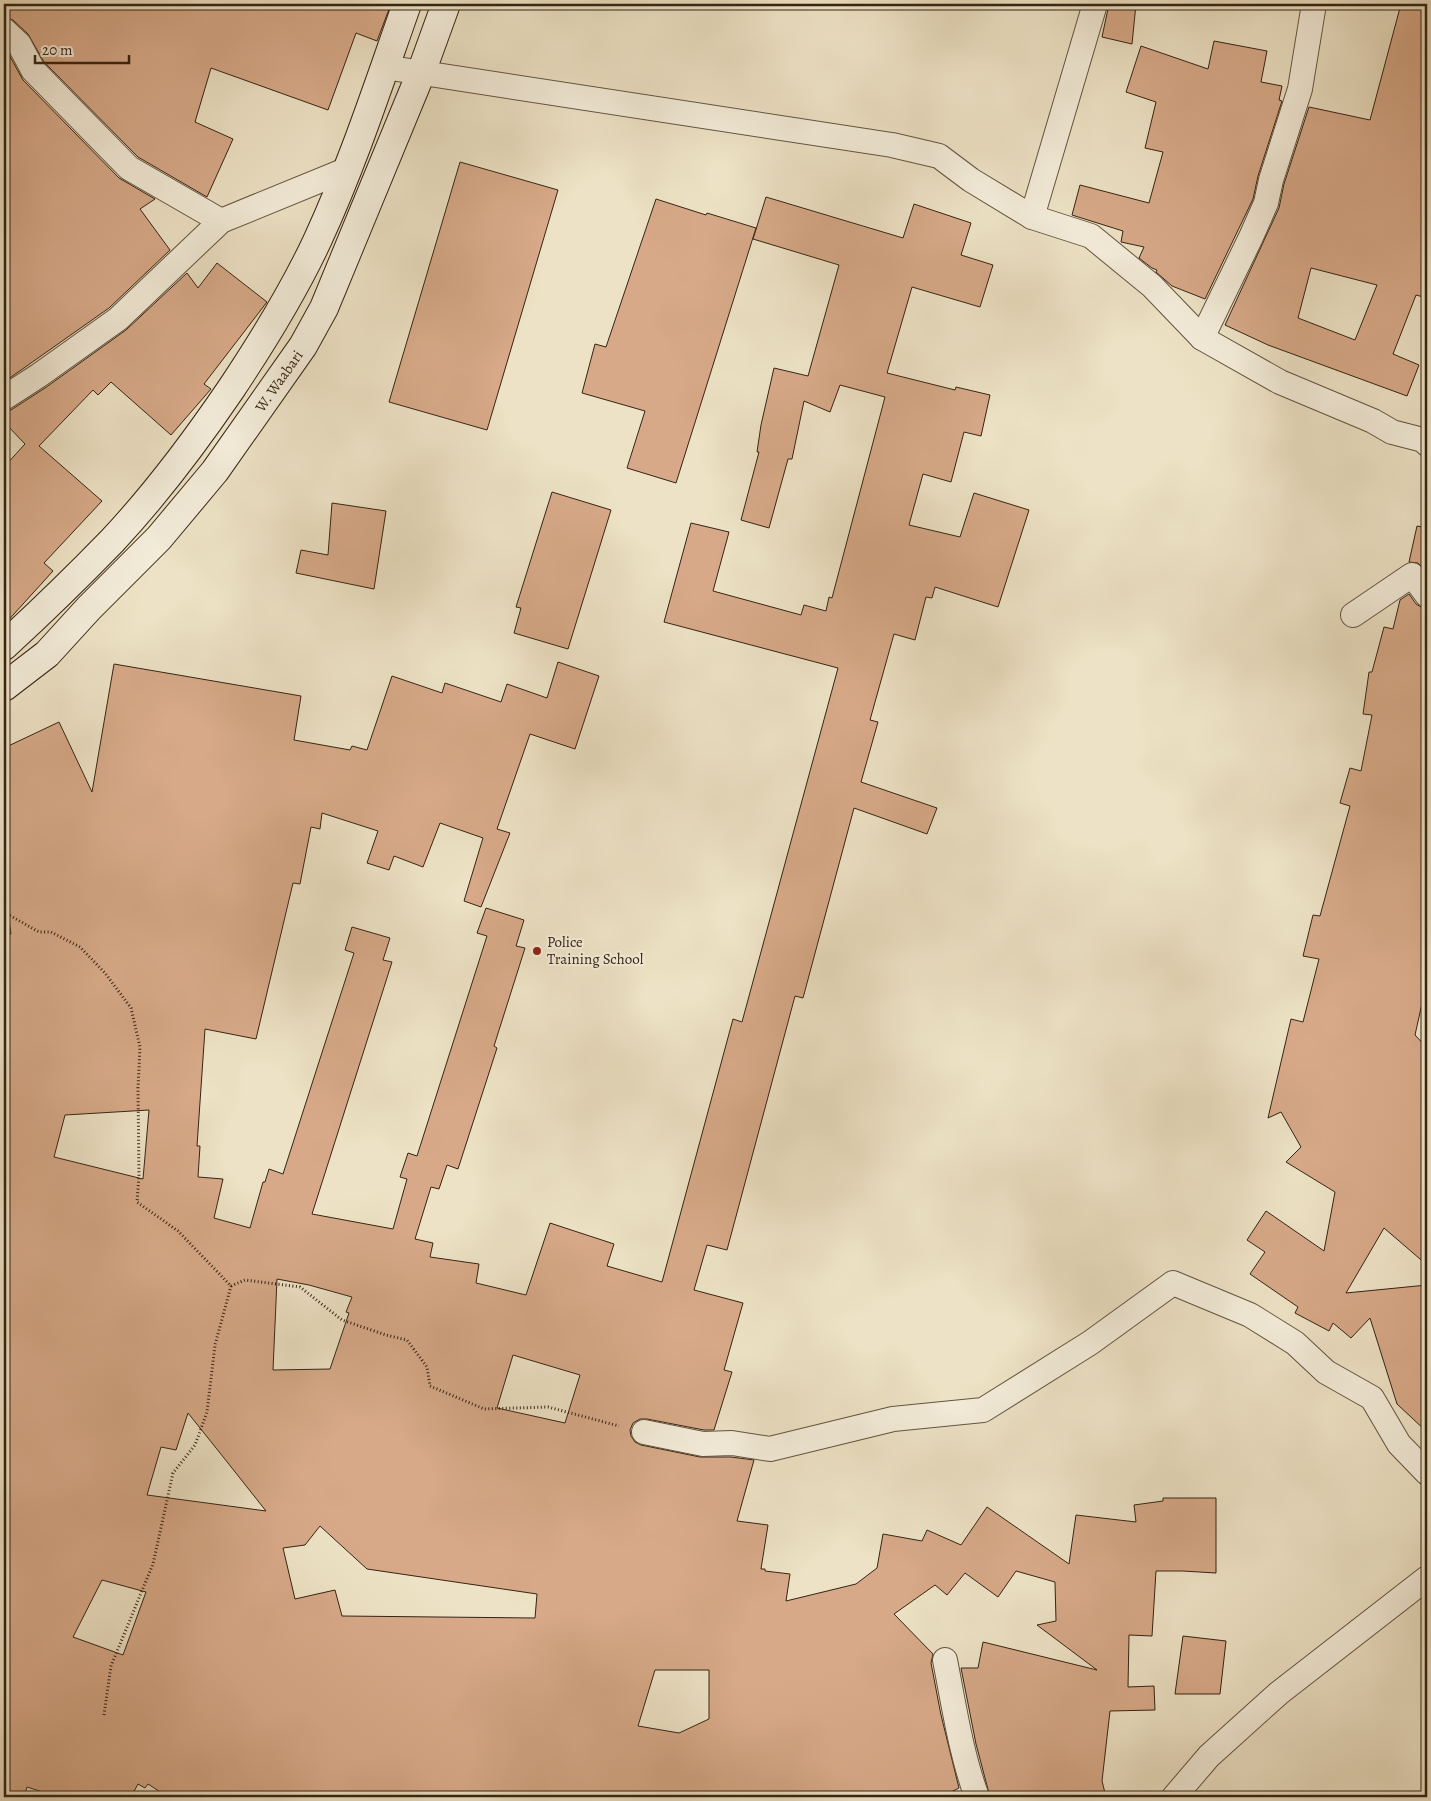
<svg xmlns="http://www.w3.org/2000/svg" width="1431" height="1801" font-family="Alegreya,serif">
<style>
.building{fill:#d7a988;stroke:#352413;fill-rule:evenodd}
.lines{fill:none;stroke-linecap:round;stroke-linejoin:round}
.street-casing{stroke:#635440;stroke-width:26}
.secondary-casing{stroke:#352413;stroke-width:30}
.path{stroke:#352413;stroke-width:3;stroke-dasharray:1 2.5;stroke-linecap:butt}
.street{stroke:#f3ecd9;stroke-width:24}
.secondary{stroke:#f3ecd9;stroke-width:28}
.poi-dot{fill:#8f2418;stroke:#f3ecd9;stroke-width:2}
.labels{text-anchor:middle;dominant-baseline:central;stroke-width:4;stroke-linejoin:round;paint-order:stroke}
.street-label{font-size:15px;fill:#352413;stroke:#f3ecd9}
.poi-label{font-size:15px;fill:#352413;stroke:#f3ecd9;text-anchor:start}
</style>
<rect width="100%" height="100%" fill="#ede2c5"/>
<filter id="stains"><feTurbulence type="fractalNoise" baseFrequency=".004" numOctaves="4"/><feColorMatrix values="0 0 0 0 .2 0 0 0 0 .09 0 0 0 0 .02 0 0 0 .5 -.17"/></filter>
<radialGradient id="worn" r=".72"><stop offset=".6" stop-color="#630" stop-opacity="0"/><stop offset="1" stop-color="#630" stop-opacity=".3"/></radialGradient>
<!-- building -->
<g class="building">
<polygon points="4,4 391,4 377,41 356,33 328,110 211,68 195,122 233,139 207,197 138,157 44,62 28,34 13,20 4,17"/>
<polygon points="1109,4 1136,4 1132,44 1102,37"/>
<path d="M1401,4h26v294l-11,-3 -23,59 26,11 -12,31 -139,-51 -43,-20 54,-117 5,-24 25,-77 61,13zM1311,268l66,17 -22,55 -57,-22z"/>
<polygon points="1214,41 1267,51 1261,82 1282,86 1279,100 1282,101 1258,176 1253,199 1205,299 1172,286 1156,272 1157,270 1152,268 1139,258 1144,247 1121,242 1123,231 1072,215 1080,185 1149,203 1163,152 1145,148 1156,102 1126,92 1141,46 1208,69"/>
<polygon points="4,49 8,53 23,80 119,178 155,199 140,209 170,250 109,308 4,382"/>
<polygon points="460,162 558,190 487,430 389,402"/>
<path d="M766,197l137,41 11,-34 57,19 -10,32 32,10 -13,42 -68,-20 -25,86 68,17 1,-3 34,8 -9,41 -17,-4 -13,50 -28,-8 -14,51 51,12 14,-44 55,17 -31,97 -63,-20 -3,11 -6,-1 -11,43 -21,-6 -24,86 8,2 -17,60 76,26 -10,26 -73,-26 -51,190 -8,-2 -68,254 -20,-5 -13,45 49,13 -19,67 8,2 -18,58h-10l-57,-11h-7l-7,4 -3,7 1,6 4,6 6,3 59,12h31l23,3 -17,61 31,4 -7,44h4v2l25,3 -4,27 70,-17 21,-16 6,-34 39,7 5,-11 34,15 26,-38 82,57 7,-49 60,7 -2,-17 29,-4v-3h53v75l-33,-2h-27l-4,65 -23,-1 -1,52 26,-1 1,24 -45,1 -8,70 4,16h-116l-14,-53 -15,-76h17l5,-26 114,28 -60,-45 19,-4 -1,-39 -39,-11 -18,26 -33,-24 -18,22 -12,-10 -41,29 39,40 -2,9 10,52 18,73 -18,9h-773l-20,-13 -3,4 -7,-4 -7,13h-73l-31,-10 -3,10h-20v-863h7l-7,-46v-140l55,-26 33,70 22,-128 187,32 -7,44 56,10 2,-4 15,4 25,-74 50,17 3,-10 56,19 6,-18 40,14 11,-36 41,14 -24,73 -45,-15 -33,95 13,4 -29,74 -17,-6 19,-63 -43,-15 -17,44 -29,-11 -5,14 -22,-7 11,-32 -56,-18 -2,16 -9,-2 -11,57 -7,-1 -37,156 -51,-10 -8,117h3l-2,31 25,2 -9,39 36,10 13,-46h2l4,-13 14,5 71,-221 -9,-3 7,-23 38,11 -7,22 9,2 -80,252 81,15 14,-50 -7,-2 8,-24 9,3 70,-220 -10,-3 9,-25 38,12 -8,26 9,2 -31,98 3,2 -39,121 -11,-4 -8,24 -8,-2 -16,52 18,4 -3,14 49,7 -3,19 50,12 24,-72 64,21 -7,22 55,16 71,-263 9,3 96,-354 -174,-46 27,-99 38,9 -16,59 88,24 3,-10 22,6 3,-14 3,1 53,-201 -45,-12 -10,27 -26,-11 -12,58h-4l-19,69 -28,-8 18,-68h-2l4,-27 13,-57 34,8 31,-111 -86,-26zM149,1110l-6,69 -89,-22 11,-42zM277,1279l32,6 43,12 -6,15 3,1 -19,56 -57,1zM513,1355l67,20 -15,48 -68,-15zM188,1413l36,45 42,53 -119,-16 14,-48 15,3zM320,1526l47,43 170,25 -2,24 -193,-2 -7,-26 -40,9 -12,-51 22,-3zM102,1580l44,12 -23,63 -50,-18zM655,1670h54v49l-30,14 -41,-7z"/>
<polygon points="656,199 706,215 707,213 756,228 676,483 627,468 645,411 582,393 595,344 606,347"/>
<polygon points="217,263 267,302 204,384 211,389 171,435 111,382 98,395 93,390 39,446 102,501 44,563 53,571 4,625 4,467 25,444 4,422 4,412 11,410 45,388 126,330 187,273 198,288"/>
<polygon points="552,492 611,510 568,649 514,633 521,608 516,607"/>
<polygon points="332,503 386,511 374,589 296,573 301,550 328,555"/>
<polygon points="1417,526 1427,528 1427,572 1418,563 1409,562"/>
<polygon points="1409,594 1416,604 1421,607 1427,609 1427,981 1415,1035 1427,1048 1427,1265 1384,1228 1346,1293 1427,1285 1427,1432 1397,1404 1370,1318 1351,1338 1333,1323 1329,1331 1295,1313 1298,1307 1250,1274 1265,1252 1247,1240 1266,1211 1324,1251 1335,1192 1286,1162 1301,1147 1281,1112 1268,1118 1291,1019 1303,1022 1319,959 1303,956 1313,915 1320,916 1350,806 1340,803 1350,768 1361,771 1372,715 1363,714 1369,672 1372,672 1384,627 1393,629 1400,600"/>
<polygon points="1183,1636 1226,1641 1220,1694 1175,1694"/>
</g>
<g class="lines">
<!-- street casing -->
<g class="street-casing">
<g id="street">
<polyline points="4,30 19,44 33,70 129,168 221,221"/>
<polyline points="384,67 892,145 939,156 971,180 1032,217 1091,236 1152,286 1202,338 1280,382 1373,421 1392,432 1423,440 1427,444"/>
<polyline points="1032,217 1095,4"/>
<polyline points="1202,338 1251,237 1266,203 1271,180 1300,89 1314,4"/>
<polyline points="4,398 38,376 118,319 221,221 348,169"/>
<polyline points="1353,615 1412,575 1427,595"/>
<polyline points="644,1432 703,1444 732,1443 770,1449 893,1419 983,1410 1090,1343 1173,1283 1250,1315 1295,1343 1326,1372 1372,1398 1399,1444 1427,1473"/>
<path d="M945,1660c9,46 16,94 32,137"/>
<polyline points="1174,1797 1209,1756 1279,1693 1427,1578"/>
</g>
</g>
<!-- secondary casing -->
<g class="secondary-casing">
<g id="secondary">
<path d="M4,646c37,-34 73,-69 108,-105 44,-47 83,-99 119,-152 32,-48 63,-98 87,-150 35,-76 61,-156 89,-235"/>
<polyline points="4,687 47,654 89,608 159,538 215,471 303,346 324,308 421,73 446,4"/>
</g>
</g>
<!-- path -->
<g class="path">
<polyline points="4,907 9,915 39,932 51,932 80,947 105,973 131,1008 140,1047 138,1088 139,1176 137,1202 178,1231 231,1286 245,1280 300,1287 342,1320 386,1335 407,1340 427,1367 430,1386 484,1409 548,1407 619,1426"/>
<polyline points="104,1715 111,1666 153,1564 173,1473 195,1445 207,1412 215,1345 231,1286"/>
</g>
<!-- street -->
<use href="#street" class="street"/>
<!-- secondary -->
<use href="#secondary" class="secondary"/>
</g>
<!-- markers -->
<circle class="poi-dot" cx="537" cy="951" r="5"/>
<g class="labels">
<!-- street labels -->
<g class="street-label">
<text transform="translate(279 381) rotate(-55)">W. Waabari</text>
</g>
<!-- poi labels -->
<g class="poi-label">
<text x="547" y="942">Police<tspan x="547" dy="17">Training School</tspan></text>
</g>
</g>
<!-- margin -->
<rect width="1431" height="1801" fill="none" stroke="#ede2c5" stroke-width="20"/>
<rect x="5" y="5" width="1421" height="1791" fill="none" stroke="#352413" stroke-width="2.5"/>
<rect x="10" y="10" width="1411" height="1781" fill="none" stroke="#352413"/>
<!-- scale -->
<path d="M35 55v8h94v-8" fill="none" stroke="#352413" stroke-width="2.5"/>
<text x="42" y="55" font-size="15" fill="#352413" stroke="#f3ecd9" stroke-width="4" paint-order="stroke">20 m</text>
<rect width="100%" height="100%" filter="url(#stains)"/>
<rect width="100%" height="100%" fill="url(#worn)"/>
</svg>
